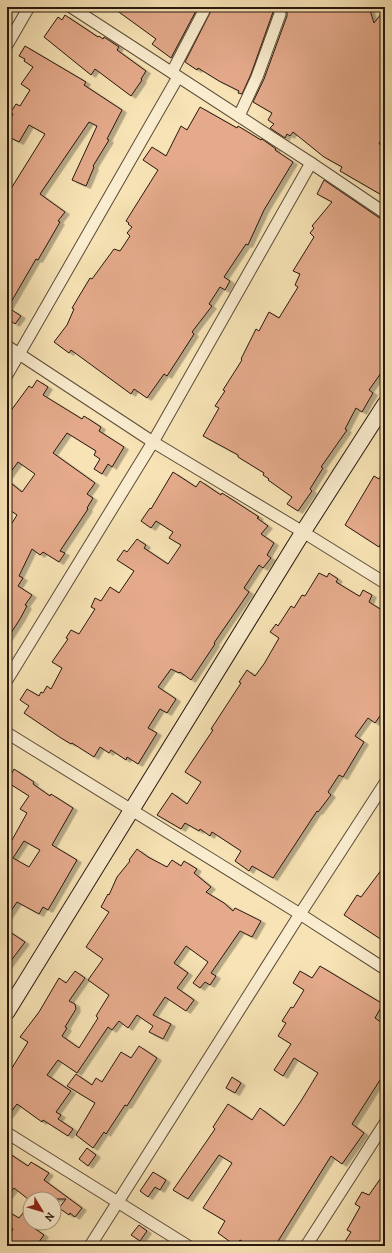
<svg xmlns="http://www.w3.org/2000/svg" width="392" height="1253" font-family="Alegreya,serif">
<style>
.building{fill:#e4aa8b;stroke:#28180e;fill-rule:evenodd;filter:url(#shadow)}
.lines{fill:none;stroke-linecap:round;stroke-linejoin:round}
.street-casing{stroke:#5c4b38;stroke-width:13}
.secondary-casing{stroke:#28180e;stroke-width:17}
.street{stroke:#faedcf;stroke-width:11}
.secondary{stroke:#faedcf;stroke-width:15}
</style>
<defs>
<filter id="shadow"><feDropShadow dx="4.5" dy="2.5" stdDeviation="0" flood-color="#0004"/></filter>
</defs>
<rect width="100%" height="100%" fill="#f7e3b5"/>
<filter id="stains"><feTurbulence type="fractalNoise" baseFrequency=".005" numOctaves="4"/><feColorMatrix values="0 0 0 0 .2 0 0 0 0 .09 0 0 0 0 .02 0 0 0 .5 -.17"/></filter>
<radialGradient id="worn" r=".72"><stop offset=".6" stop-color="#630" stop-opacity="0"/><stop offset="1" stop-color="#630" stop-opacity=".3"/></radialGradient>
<!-- building -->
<g class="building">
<polygon points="112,7 198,7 171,58 152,44 156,39"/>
<polygon points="213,7 369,7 374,23 385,9 385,132 379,144 385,146 385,197 340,171 342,167 324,157 293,132 290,136 287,134 285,138 270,128 274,124 268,120 272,113 253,102 264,79 287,16 287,12 283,8 278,7 273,12 251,74 242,94 238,93 239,91 219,81 198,68 197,70 185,62"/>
<polygon points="65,15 98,37 99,36 103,39 104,37 119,47 117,50 146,71 141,79 142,80 131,96 95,69 91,75 44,37 58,17 62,20"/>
<polygon points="25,46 86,82 84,85 122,110 107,139 109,140 93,166 94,167 86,186 72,180 97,126 89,122 42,191 40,194 65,212 58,221 60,222 38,260 36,259 7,309 7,195 45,134 29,125 19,142 7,136 7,125 13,114 10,113 16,104 20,106 30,90 21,84 33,67 24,61 25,59 19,56"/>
<polygon points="200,107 237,128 238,126 261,140 262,139 276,149 275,150 293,162 264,210 248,245 246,244 224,277 230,281 225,290 220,287 209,304 212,306 192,332 194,334 180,356 167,376 164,374 147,398 134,389 131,394 71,350 69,353 54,342 67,325 74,309 72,308 90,278 92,279 114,249 120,251 130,236 127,233 132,227 128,224 129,223 126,221 158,170 143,160 152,147 166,156 181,126 187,130"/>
<polygon points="324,180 381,219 385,220 385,314 380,322 385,325 385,376 381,373 369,390 373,393 362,412 356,408 345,429 347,430 321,467 323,468 310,489 312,491 298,511 287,504 292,497 268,480 269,479 263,475 264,473 238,457 238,455 203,436 219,408 215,406 225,391 223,390 242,360 241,359 256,329 259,331 269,312 279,318 298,287 295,285 300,274 293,271 314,237 310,233 314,228 312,226 332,202 317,194"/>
<polygon points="12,310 21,316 15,324 7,318"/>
<polygon points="37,380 48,387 43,395 82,419 84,416 101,427 99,431 124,447 112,467 108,464 102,474 94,469 100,459 94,455 96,451 67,433 53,453 95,483 87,494 93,498 87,508 88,509 60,551 65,553 59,562 43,552 40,555 32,549 19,576 23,578 18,586 32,595 25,605 27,606 20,619 7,639 7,531 17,515 7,508 7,480 22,492 35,474 18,462 7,477 7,416 29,386 32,388"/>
<polygon points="385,468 385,492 382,498 385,500 385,535 379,547 345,525 374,476 379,479"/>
<polygon points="173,472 196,487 200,481 221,495 222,493 259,517 257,518 268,526 261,534 274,543 267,555 271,558 263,568 259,565 244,588 249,592 214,643 215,644 191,680 180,672 179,673 171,669 158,687 176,699 167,713 160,709 148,728 157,733 138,764 127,757 126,760 111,750 109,753 100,747 94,757 72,743 71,744 61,738 24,713 29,706 20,700 27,689 39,696 41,692 43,693 47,686 51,689 62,668 52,662 68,639 66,638 71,630 79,634 95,609 91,607 95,598 101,601 110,587 119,593 134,571 117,560 124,550 127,552 137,539 146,545 144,548 168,564 181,545 169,538 173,532 156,521 151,528 141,521 150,508 151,509"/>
<polygon points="319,573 327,577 329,573 338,579 336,582 359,596 360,596 363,590 372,595 369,602 385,612 385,709 375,723 368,718 355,736 364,742 343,777 339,775 328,792 331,795 318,812 317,811 273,878 252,866 249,871 235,861 241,851 212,832 210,836 200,829 199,831 185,823 181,829 157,815 172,793 187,804 201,782 185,772 213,730 211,729 241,683 239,682 247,670 255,676 264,664 279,638 270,632 276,624 278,626 291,606 294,608 302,595 305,596"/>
<path d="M14,769l20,13 -1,2 17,12 1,-2 22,14 -21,37 25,15 -29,50 -5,-3 -4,7 -22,-12 -10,15v-68l20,-36 -7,-4 9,-13 -22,-14zM24,841l16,9 -11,17 -16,-9z"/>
<polygon points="137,849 148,857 167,867 172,860 181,866 184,861 197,869 194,873 211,887 206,892 224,903 233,911 235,908 261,921 252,937 240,931 211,973 216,976 210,985 205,982 200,988 193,983 208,962 186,946 174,963 188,973 177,988 194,1000 186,1011 165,997 153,1015 171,1024 163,1039 149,1032 153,1026 137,1015 128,1028 119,1021 112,1030 108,1027 77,1073 58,1060 47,1075 71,1091 56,1112 61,1115 58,1119 73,1129 68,1136 43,1120 42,1122 17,1104 7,1117 7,1076 28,1042 20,1037 39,1012 59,978 66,983 75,971 85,978 69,1001 75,1004 76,1009 65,1027 67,1028 62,1036 79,1048 98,1018 96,1016 109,995 88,980 103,959 86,947 109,912 101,907 108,894 109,895 117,877 130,861 129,860"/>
<polygon points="385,865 385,935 382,940 344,915 357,895 361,897"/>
<polygon points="7,930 25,942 7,966"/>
<polygon points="320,966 383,1004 375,1018 385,1025 385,1083 380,1080 352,1124 364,1133 342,1164 331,1156 275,1246 250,1246 240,1240 236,1246 218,1233 225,1221 203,1208 232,1163 219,1155 188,1199 173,1190 215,1129 213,1127 228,1104 252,1120 260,1108 284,1126 301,1101 318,1073 294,1058 283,1076 274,1070 291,1044 278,1036 286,1023 282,1021 291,1007 293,1008 304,990 293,983 300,971 312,978"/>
<polygon points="139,1046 157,1058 127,1106 125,1105 106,1134 104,1132 93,1148 76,1135 95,1103 67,1086 76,1074 92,1085 96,1078 102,1082 121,1052 131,1058"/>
<polygon points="232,1077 241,1083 235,1093 226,1088"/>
<polygon points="87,1148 96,1155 88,1166 79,1159"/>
<polygon points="7,1152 28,1166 31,1162 49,1173 44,1180 82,1208 75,1217 70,1213 69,1215 59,1208 66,1199 28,1199 14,1188 7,1197"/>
<polygon points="153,1172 166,1180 160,1190 155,1187 148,1197 140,1191"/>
<polygon points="385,1172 385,1246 342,1246 351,1232 347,1230 360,1207 355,1204 362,1192 369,1195"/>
<polygon points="30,1204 30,1223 37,1223 34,1228 44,1235 36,1246 7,1246 7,1238 13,1229 7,1226 7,1211 19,1218"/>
<polygon points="139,1225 147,1231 140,1241 131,1235"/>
</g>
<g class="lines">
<!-- street casing -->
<g class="street-casing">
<g id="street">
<polyline points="71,7 311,163 385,213"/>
<polyline points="7,45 29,7"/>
<polyline points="172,72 206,7"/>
<polyline points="239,116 257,77 280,14"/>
<polyline points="7,346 153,442 303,532 385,583"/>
<polyline points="7,375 178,77"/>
<polyline points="7,680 153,442 311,163"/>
<polyline points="7,733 300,914 385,969"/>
<polyline points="7,1133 188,1246"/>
<polyline points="90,1246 300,914 385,783"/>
<polyline points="306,1246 385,1123"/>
</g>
</g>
<!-- secondary casing -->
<g class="secondary-casing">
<polyline id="secondary" points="7,1012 303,532 385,404"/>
</g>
<!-- street -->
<use href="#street" class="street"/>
<!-- secondary -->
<use href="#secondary" class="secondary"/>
</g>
<!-- margin -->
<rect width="392" height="1253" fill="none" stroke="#f7e3b5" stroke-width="24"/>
<rect x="8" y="8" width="376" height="1237" fill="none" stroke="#28180e" stroke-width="2"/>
<rect x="12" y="12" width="368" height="1229" fill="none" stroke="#28180e"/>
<!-- north arrow -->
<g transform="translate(42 1211) rotate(128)"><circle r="19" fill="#faedcf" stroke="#a69882"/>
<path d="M0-3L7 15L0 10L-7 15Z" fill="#8f2418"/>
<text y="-6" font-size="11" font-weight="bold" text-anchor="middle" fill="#28180e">N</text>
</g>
<rect width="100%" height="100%" filter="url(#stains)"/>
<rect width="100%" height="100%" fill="url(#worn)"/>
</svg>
